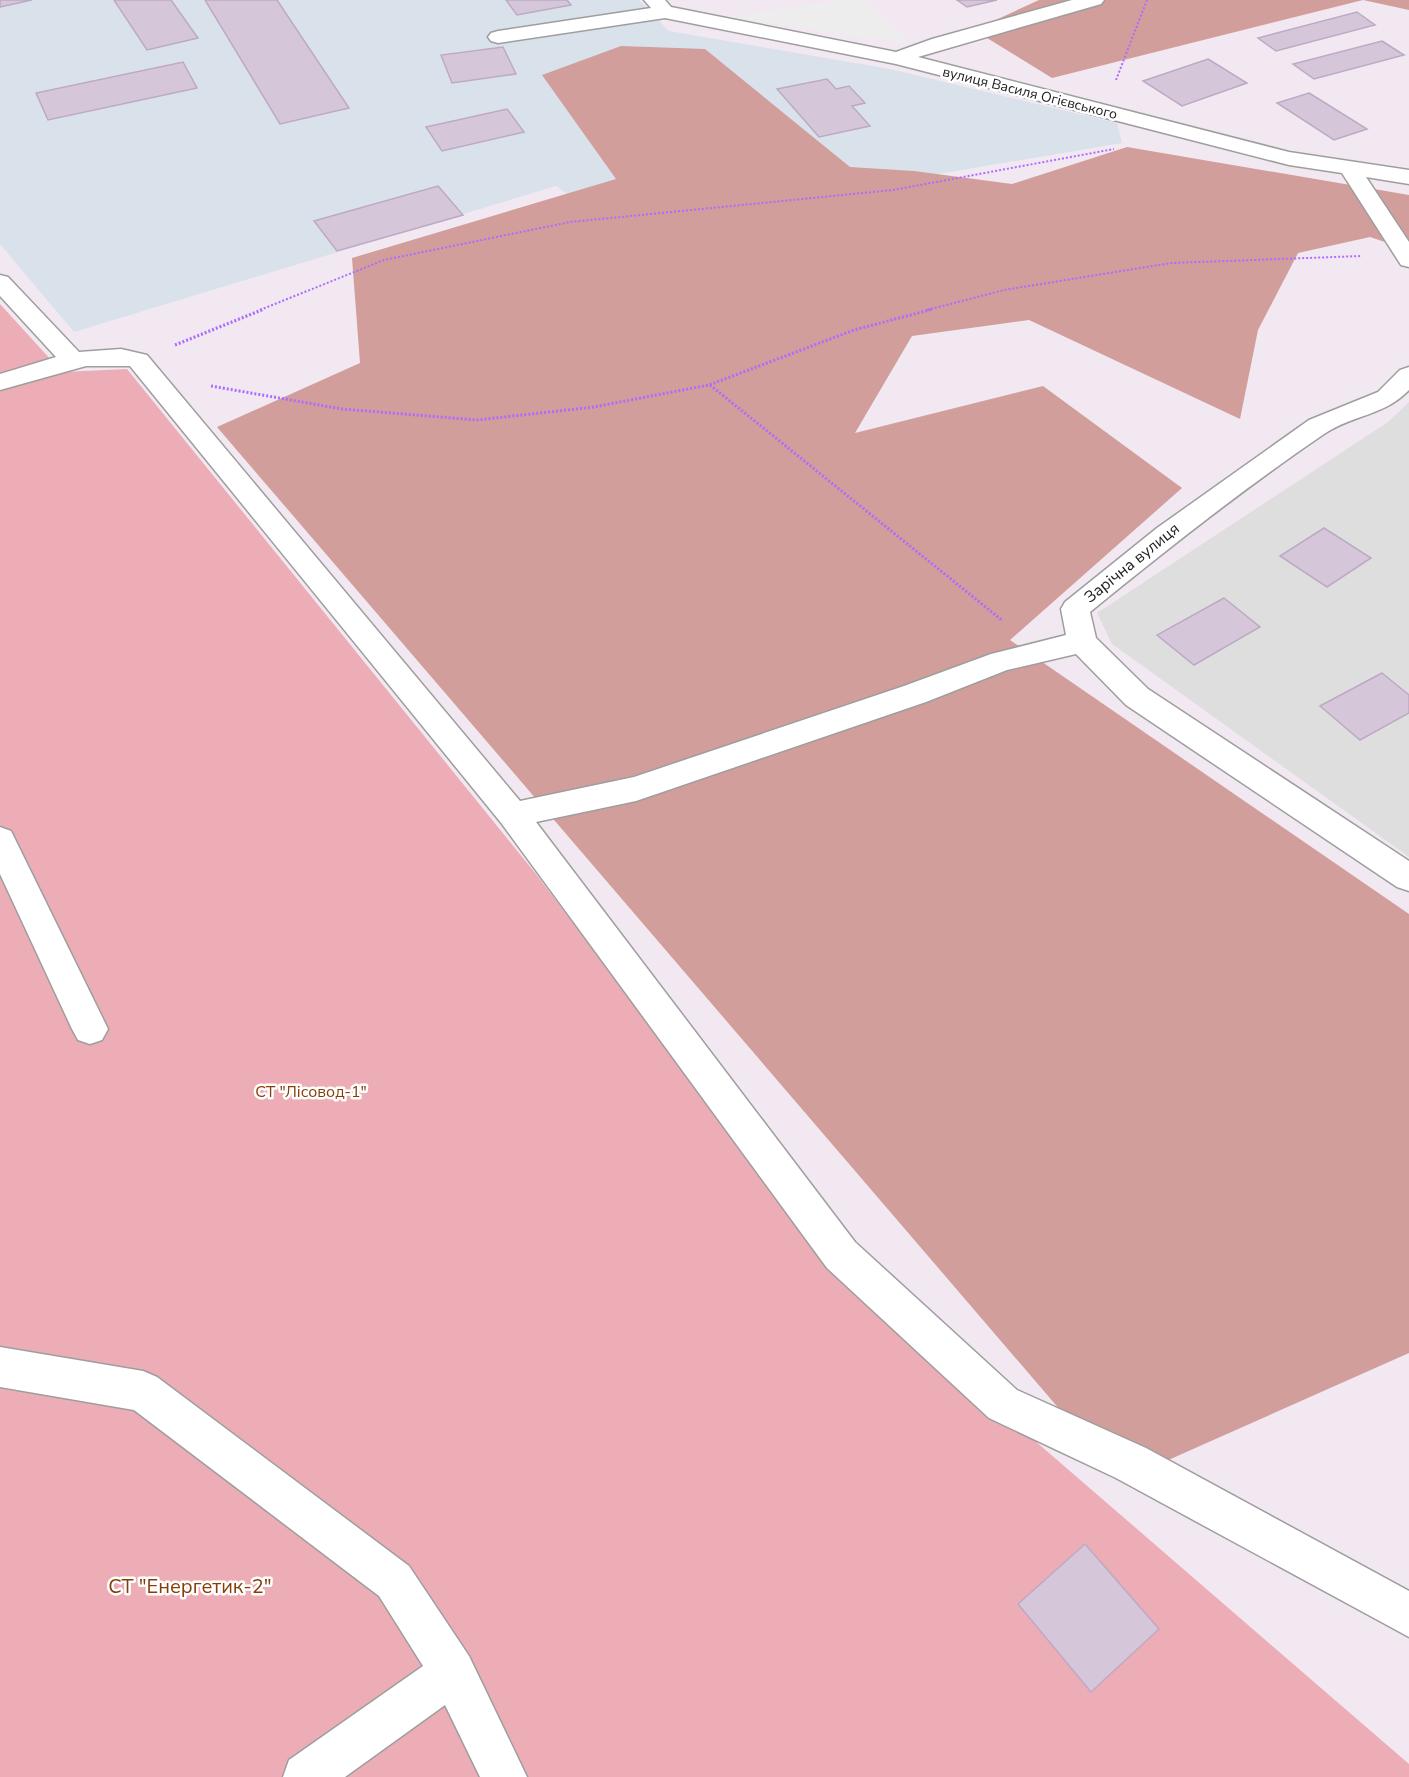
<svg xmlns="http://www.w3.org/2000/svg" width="1409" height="1777" font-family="'Nunito Sans',sans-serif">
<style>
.residential{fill:#dededf}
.industrial{fill:#d9e2eb}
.grass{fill:#edadb6}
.forest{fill:#d29e9b}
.parking{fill:#ededed}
.building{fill:#d5c7d9;stroke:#bea9c4;stroke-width:1.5}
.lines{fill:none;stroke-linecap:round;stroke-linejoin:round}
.minor-casing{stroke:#9e9e9e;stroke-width:3}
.path-far1{stroke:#ad6cfe;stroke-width:2;stroke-dasharray:2 2;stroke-linecap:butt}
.path{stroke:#ad6cfe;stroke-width:3;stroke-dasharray:2 2;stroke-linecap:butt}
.minor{fill:#fff;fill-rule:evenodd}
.labels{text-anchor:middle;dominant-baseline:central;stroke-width:5;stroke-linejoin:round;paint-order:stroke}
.far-street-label{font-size:14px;fill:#212121;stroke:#fff}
.street-label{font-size:16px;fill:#212121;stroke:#fff}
.park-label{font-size:16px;fill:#863e08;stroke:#fff}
.near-park-label{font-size:20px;fill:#863e08;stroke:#fff}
</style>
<rect width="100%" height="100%" fill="#f2e8f2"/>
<!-- residential -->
<polygon class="residential" points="1409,402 1409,857 1112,644 1097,613 1388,422"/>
<!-- industrial -->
<polygon class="industrial" points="0,0 639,0 669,31 890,69 1117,123 1122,143 885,183 598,215 556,186 74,332 0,244"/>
<!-- grass -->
<polygon class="grass" points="0,304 62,372 127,369 536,874 828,1262 1409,1764 1409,1777 0,1777"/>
<!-- forest -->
<g class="forest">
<polygon points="1039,0 1409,0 1409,10 1363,0 1052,78 974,30"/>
<polygon points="621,46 705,49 850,167 914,171 1012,184 1127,147 1409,195 1409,250 1370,237 1298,253 1258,330 1240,419 1029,320 912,336 855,433 1043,386 1182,488 1010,640 1409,914 1409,1353 1121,1481 217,427 360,363 352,258 616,179 542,75"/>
</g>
<!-- parking -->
<polygon class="parking" points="844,0 865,0 909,44 728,17"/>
<!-- building -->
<g class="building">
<polygon points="0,0 32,0 0,7"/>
<polygon points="114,0 171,0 198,38 147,50"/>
<polygon points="205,0 277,0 349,108 280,124"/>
<polygon points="506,0 567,0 571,5 517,15"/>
<polygon points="957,0 997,0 967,7"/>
<polygon points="1357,12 1375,25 1276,51 1258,38"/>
<polygon points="1382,41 1404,55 1314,79 1293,64"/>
<polygon points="503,47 516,74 452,83 441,55"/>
<polygon points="1208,59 1247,83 1182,106 1143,81"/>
<polygon points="183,62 197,88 48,120 36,93"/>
<polygon points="827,79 836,89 849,86 865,103 852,106 870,126 819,137 777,89"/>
<polygon points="1309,93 1367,129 1334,140 1277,103"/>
<polygon points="507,109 524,132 442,151 426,127"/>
<polygon points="438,186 463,215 337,251 314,221"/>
<polygon points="1324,528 1371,558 1327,587 1280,556"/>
<polygon points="1224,598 1260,627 1194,665 1157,635"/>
<polygon points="1382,673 1409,695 1409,713 1360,740 1320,706"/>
<polygon points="1085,1544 1159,1629 1091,1692 1018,1604"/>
</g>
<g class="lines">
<!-- minor casing -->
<g class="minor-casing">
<g id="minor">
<polygon points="644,0 665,0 671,7 896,52 932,39 1072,0 1104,0 1101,4 918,57 1289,152 1409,170 1409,184 1366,177 1409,242 1409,267 1401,265 1342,173 1289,165 896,64 665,18 498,43 491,41 488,37 491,33 498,31 651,8"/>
<path d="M0,275l8,2 71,75 42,-3 26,6 373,446 114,-24 270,-91 87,-32 75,-19 -5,-26 4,-7 92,-74 152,-108 69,-28 22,-22 9,-3v23c-25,26 -57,25 -85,44 -81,55 -158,116 -234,178l6,26 52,51 261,172v30l-12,-4 -271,-182 -50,-51 -69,16 -81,32 -290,99 -100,21 319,420 162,148 129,58 263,143v46l-293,-159 -127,-60 -162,-150 -325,-444 -372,-458h-44l-86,24v-16l56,-17 -56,-61z"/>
<polygon points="0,827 11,831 108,1029 102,1040 90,1044 78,1040 72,1029 0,874"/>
<polygon points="0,1347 143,1371 157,1377 409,1566 469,1656 527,1777 480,1777 445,1705 345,1777 283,1777 289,1760 423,1666 379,1596 134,1410 0,1387"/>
</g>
</g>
<!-- path-far1 -->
<g class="path-far1">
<polyline points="1116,80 1147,0"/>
<polyline points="260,310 384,260 570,222 893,190 1114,149"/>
<polyline points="927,310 1004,290 1171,263 1362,256"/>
</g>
<!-- path -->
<g class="path">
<polyline points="175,345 264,309"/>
<polyline points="710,385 1003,621"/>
<polyline points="211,386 342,409 477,420 594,407 709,385 854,330 933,309"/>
</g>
<!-- minor -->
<use href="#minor" class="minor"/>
</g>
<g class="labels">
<!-- far-street labels -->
<g class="far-street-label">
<text transform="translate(1030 93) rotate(14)">вулиця Василя Огієвського</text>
</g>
<!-- street labels -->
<g class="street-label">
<text transform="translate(1132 563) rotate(-39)">Зарічна вулиця</text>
</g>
<!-- park labels -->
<g class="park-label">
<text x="311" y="1092">СТ "Лісовод-1"</text>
</g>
<!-- near-park labels -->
<g class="near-park-label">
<text x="190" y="1586">СТ "Енергетик-2"</text>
</g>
</g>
</svg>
